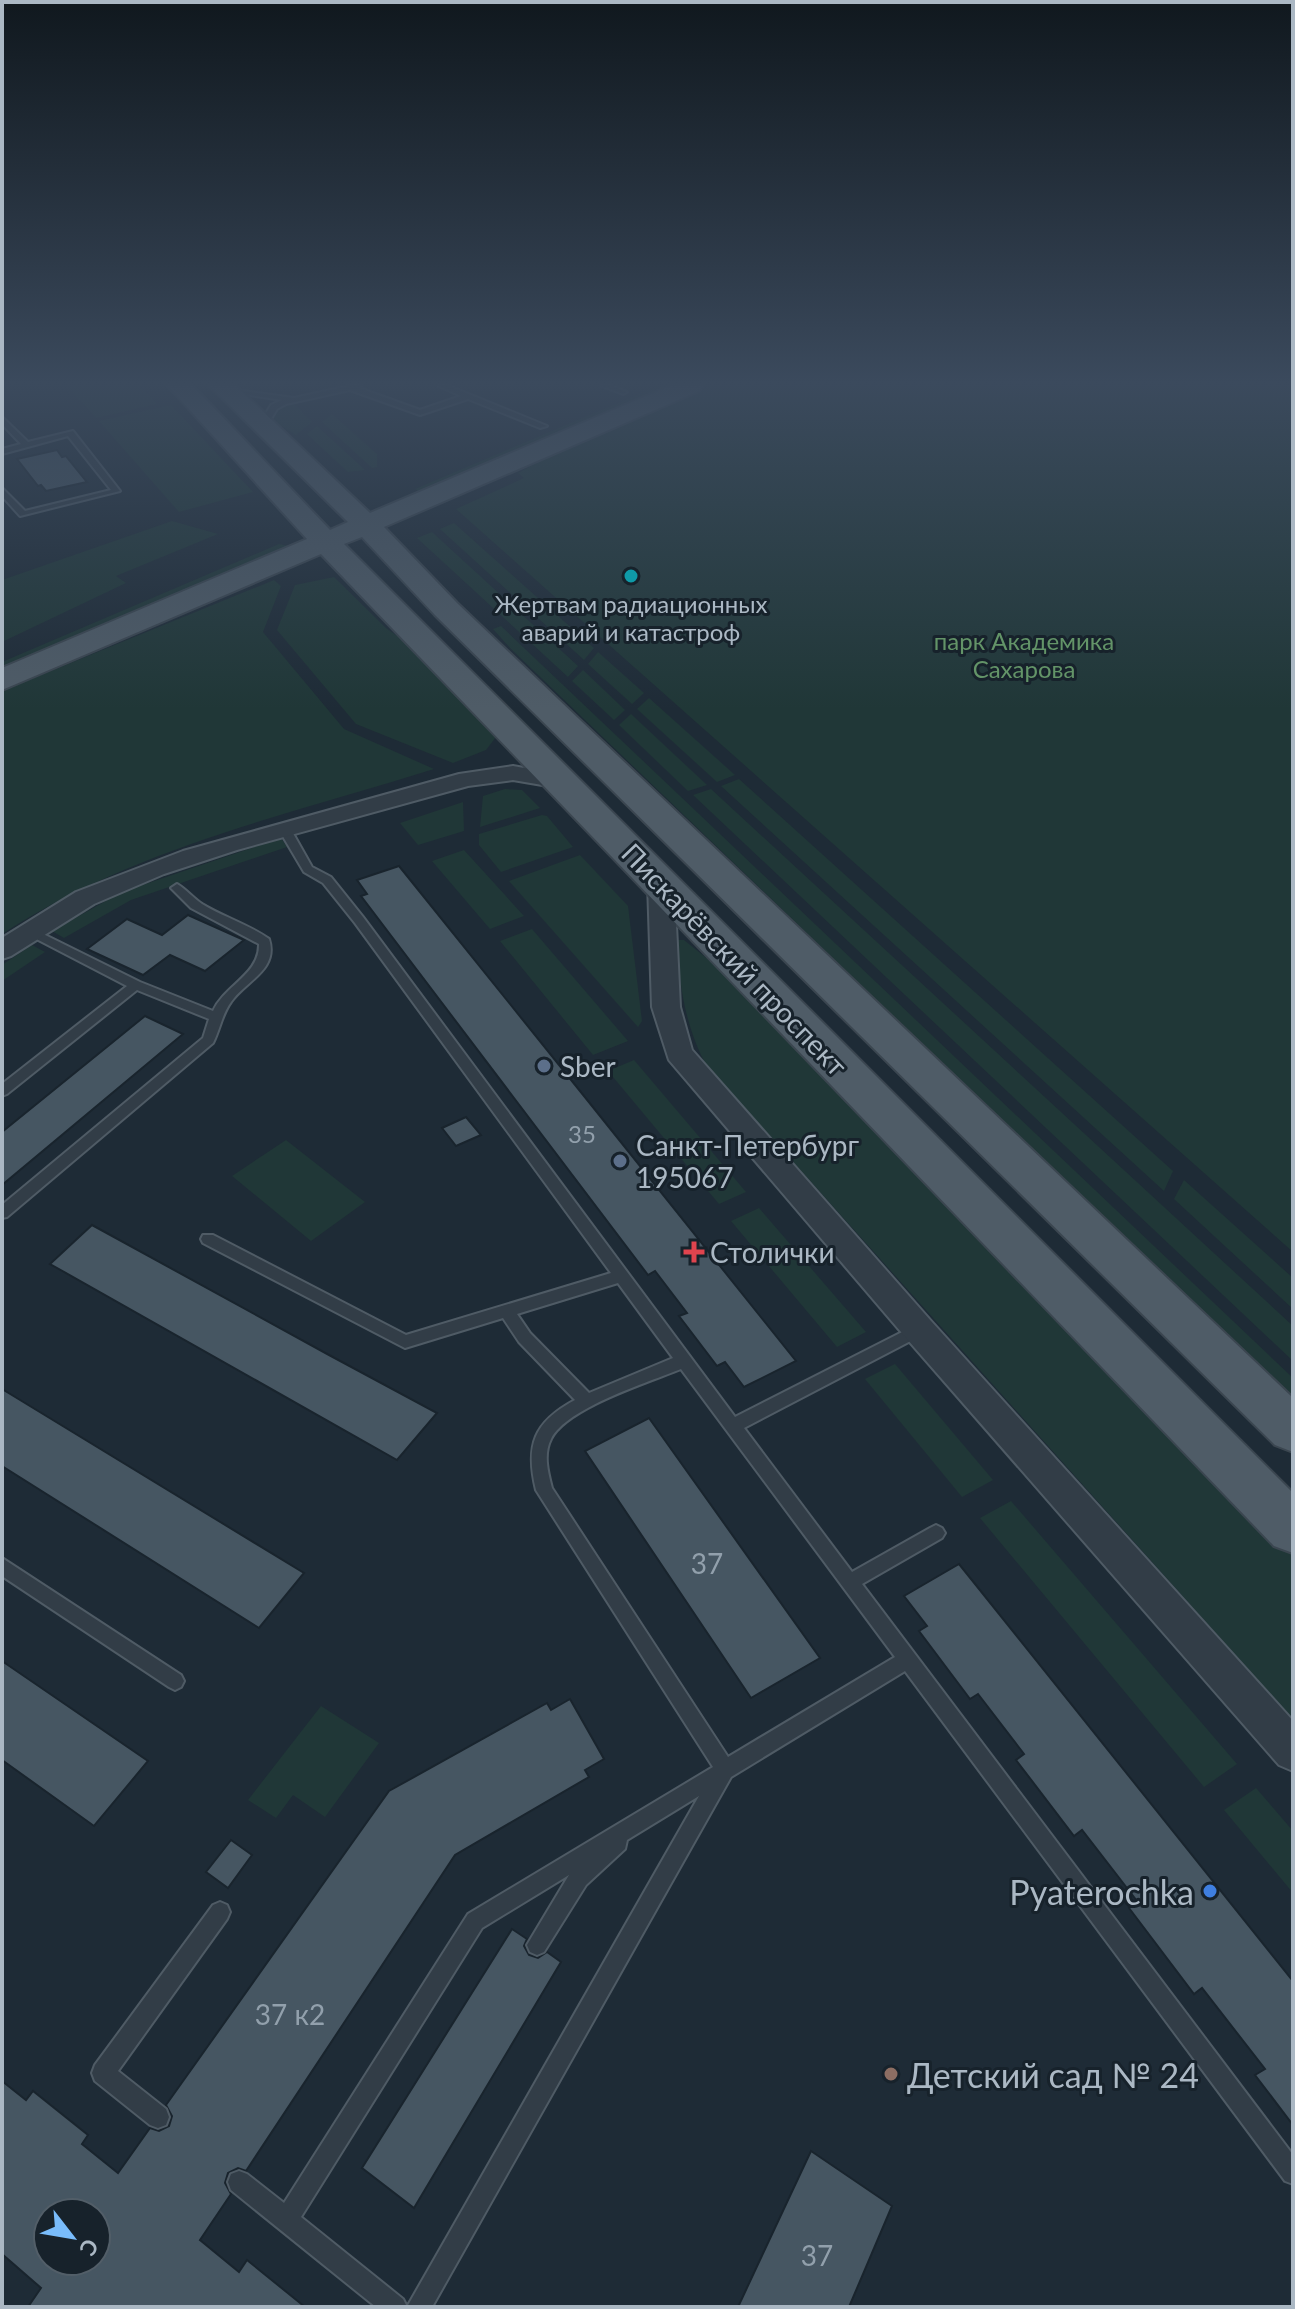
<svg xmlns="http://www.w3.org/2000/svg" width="1295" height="2309" font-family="Lato,sans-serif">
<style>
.green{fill:#203737}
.building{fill:#465662;stroke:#19242d;stroke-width:2;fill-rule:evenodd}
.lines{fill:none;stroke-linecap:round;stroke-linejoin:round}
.service-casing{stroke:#4f5b65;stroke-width:4}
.minor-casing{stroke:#4f5b65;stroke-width:4}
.primary-casing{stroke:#3b4650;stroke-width:4}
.service{fill:#323d47;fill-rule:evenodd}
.minor{fill:#323d47;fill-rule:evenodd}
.primary{fill:#4f5c67;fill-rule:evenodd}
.culture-dot{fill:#0f9aa8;stroke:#17222b;stroke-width:3}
.service-dot{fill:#5c6f8a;stroke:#17222b;stroke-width:3}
.health-dot{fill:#e0444e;stroke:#17222b;stroke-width:3}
.shop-dot{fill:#3f7fe0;stroke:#17222b;stroke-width:3}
.education-dot{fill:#8d6e63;stroke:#17222b;stroke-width:3}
.labels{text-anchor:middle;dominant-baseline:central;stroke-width:6;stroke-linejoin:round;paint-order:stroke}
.far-poi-label{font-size:24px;fill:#abb8c4;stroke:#17222b}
.far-park-label{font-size:24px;fill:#639468;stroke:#17222b}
.number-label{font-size:24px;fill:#92a0ac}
.street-label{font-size:28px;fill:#abb8c4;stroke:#17222b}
.poi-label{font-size:28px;fill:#abb8c4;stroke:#17222b;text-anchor:start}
.near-number-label{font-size:28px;fill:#92a0ac}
.near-poi-label{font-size:34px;fill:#abb8c4;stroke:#17222b;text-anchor:end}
</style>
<rect width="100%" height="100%" fill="#1e2b36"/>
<!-- green -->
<g class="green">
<polygon points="67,386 141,386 157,404 96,418"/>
<polygon points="658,386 670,386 420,492 415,489"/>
<polygon points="709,386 1293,386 1293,1252 456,509 524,478 518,473 564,448"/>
<polygon points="293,403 312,422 296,435 270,419 284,406"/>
<polygon points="171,405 253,492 179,512 99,421"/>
<polygon points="332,414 377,454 377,467 372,468 322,422"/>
<polygon points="317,426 365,470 348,472 307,434"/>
<polygon points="172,521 218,534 116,576 126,583 2,642 2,580"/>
<polygon points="454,523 594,648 584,660 440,529"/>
<polygon points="432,532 578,666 568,677 417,538"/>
<polygon points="279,544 289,546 2,669 2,662"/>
<polygon points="334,577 386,628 420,652 495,730 496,737 486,750 453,763 356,724 277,630 295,585"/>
<path d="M274,580l7,6 -18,46 81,97 90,40c-147,46 -302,80 -432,165v-243z"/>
<polygon points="501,626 1293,1378 1293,1400 511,649 493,629"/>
<polygon points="598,652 644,693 632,704 588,664"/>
<polygon points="583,670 625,710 614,720 572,681"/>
<polygon points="649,698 735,775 717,782 637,709"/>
<polygon points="631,714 707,785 688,791 619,725"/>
<polygon points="739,779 1173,1171 1164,1191 721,786"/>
<polygon points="505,789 522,790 540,808 480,827 483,796"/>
<polygon points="711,789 1293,1326 1293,1361 693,795"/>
<polygon points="463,802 464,831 418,845 400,823"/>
<polygon points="542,815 547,816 573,847 501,872 479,845 479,834"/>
<polygon points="281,838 287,847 131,900 64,938 52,931 122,892"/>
<polygon points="464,850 524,916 490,929 432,861"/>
<polygon points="580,855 628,906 642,1021 638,1027 509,881"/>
<polygon points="532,929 628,1041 593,1055 500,941"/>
<path d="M678,940h6l66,53 543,563v163l-586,-653c-20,-33 -30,-87 -29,-126z"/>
<polygon points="32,945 45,952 2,981 2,965"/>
<polygon points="634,1060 746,1192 719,1204 608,1071"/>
<polygon points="286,1140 365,1202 311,1241 232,1176"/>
<polygon points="1184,1180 1293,1278 1293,1309 1174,1199"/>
<polygon points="759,1208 866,1332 837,1347 731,1221"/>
<polygon points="895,1364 993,1480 962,1497 865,1379"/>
<polygon points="1011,1501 1237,1764 1204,1787 980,1518"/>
<polygon points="321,1706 379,1743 325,1817 293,1795 276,1818 248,1800"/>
<polygon points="1256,1788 1293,1831 1293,1893 1224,1810"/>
</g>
<!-- building -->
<g class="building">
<polygon points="57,450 62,457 66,456 87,482 46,491 41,485 38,486 17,459"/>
<polygon points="399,866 584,1096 796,1361 744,1387 725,1362 717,1366 679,1316 687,1313 655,1271 648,1275 361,896 367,894 357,880"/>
<polygon points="188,915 244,940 205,971 170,955 143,975 87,949 127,919 162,935"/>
<polygon points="145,1016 183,1034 2,1185 2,1132"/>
<polygon points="466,1117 481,1135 456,1146 442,1128"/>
<polygon points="92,1225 329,1355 437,1413 397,1460 50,1264"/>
<polygon points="2,1389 304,1573 259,1628 2,1466"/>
<polygon points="649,1418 820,1658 751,1698 585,1451"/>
<polygon points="959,1564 1293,1981 1293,2125 1255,2075 1265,2069 1202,1988 1194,1994 1129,1908 1137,1901 1082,1830 1074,1836 1016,1760 1024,1754 978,1694 970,1699 919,1631 927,1626 904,1596"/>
<polygon points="2,1661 148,1761 94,1826 2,1760"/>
<path d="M570,1699l34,60 -19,11 4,7 -134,78 -209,316 -8,-3 -10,5 -3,10 6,11 -31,46 39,32 8,-12 58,47h-277l13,-19 -39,-34v-173l24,19 7,-9 55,44 -6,9 36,29 32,-45 9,3 10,-5 3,-10 -6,-11 223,-314 158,-88 4,7zM48,2213h48v48h-48z"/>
<polygon points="231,1840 252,1855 228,1888 206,1872"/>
<polygon points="512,1929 527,1939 524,1946 529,1955 538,1958 547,1952 561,1962 414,2208 362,2168"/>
<polygon points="811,2151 892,2206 849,2307 738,2307"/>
</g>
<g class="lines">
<!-- service casing -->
<g class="service-casing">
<g id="service">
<polygon points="349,386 362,386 359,388 420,410 461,396 439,386 449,386 547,426 540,428 468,399 420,415 350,390 286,404 277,409 266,427 263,427 259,425 271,405 282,400 224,391 228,389 294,398"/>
<polygon points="602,386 612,386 627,392 623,394"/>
<polygon points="2,417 28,442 73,431 120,491 20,516 2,496 2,488 25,511 111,490 68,436 2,454 2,449 21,444 2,424"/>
<path d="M284,825l6,3 22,39 19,10 32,40 372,500 179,-91 5,-2 5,2 3,4 -3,4 -180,94 108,144 78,-44 6,-3 6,3 3,5 -3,5 -80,46 431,571v29l-8,-3 -380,-510 -174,106 -299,530h-25l292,-511 -72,44 -2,9 -39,36 -42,67 -7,3 -7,-3 -3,-7 42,-70 -87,53 -181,289 102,82 4,8h-31l-145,-117 -3,-8 3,-8 8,-3 8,3 37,29 184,-289 245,-147 -177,-277c-11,-45 -2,-68 39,-90l-56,-58 -16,-24 -98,30 -202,-105 -2,-4 2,-4h10l193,100 205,-62 -256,-350 -32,-40 -19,-11 -26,-44zM618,1283l55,75 -84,35 -59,-60 -13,-19zM681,1369l214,288 -167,100 -176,-269c-4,-15 -9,-34 -1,-49 15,-31 98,-57 130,-70z"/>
<path d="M177,884c9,5 16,14 25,20 21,13 46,20 67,35 10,31 -24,42 -38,63 -9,12 -11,27 -18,41l-206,174 -5,1v-13l201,-167 6,-19 -72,-29 -130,104 -5,2v-12l125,-98 -104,-54 2,-3h8l107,53 73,29c12,-26 47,-37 46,-67l-68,-36 -20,-20z"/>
<polygon points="2,1558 181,1675 184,1681 181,1687 175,1690 169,1687 2,1576"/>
<polygon points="220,1902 227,1905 230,1912 227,1919 118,2071 166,2109 169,2117 166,2125 158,2128 150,2125 95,2081 92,2073 95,2065 213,1905"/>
</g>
</g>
<!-- minor casing -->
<g class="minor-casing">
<g id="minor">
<polygon points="513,766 568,776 572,781 568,786 560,788 513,780 468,786 237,850 164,874 94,904 11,956 2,959 2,938 76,892 183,851 459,774"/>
<polygon points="661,875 670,878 674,883 680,1007 692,1050 931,1321 1293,1721 1293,1771 1279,1765 907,1339 669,1060 652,1007 648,883 652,878"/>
</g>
</g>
<!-- primary casing -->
<g class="primary-casing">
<polygon id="primary" points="168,386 193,386 330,530 348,522 210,386 236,386 370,513 670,386 702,386 699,391 384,527 457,603 1293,1398 1293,1452 1275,1445 435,615 362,537 344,544 1293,1493 1293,1553 1274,1546 321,554 2,690 2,668 307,539"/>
</g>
<!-- service -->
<use href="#service" class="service"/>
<!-- minor -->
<use href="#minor" class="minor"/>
<!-- primary -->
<use href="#primary" class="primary"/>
</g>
<!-- sky -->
<linearGradient id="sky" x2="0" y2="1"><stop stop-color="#10181e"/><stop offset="0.54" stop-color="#3b4a5d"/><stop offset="1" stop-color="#3b4a5d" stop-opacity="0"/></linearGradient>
<rect width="1295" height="709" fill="url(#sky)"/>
<!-- markers -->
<circle class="culture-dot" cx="631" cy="576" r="8"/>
<g class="service-dot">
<circle cx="544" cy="1066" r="8"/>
<circle cx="620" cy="1161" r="8"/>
</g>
<path class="health-dot" d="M690 1240h8v8h8v8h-8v8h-8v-8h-8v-8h8z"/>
<circle class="shop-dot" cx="1210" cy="1891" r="8"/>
<circle class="education-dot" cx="891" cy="2074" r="8"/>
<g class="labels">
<!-- far-poi labels -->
<g class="far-poi-label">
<text x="631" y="603">Жертвам радиационных<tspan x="631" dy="28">аварий и катастроф</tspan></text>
</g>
<!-- far-park labels -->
<g class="far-park-label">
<text x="1024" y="640">парк Академика<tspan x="1024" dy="28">Сахарова</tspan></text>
</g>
<!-- number labels -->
<g class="number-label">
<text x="582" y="1133">35</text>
</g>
<!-- street labels -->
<g class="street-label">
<text transform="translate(735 959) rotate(46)">Пискарёвский проспект</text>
</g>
<!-- poi labels -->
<g class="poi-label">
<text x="560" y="1066">Sber</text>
<text x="636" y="1145">Санкт-Петербург<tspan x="636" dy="32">195067</tspan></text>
<text x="710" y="1252">Столички</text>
</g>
<!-- near-number labels -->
<g class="near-number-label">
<text x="707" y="1563">37</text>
<text x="290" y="2014">37 к2</text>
<text x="817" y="2255">37</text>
</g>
<!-- near-poi labels -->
<g class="near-poi-label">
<text x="1194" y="1891">Pyaterochka</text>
<text x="907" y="2074" text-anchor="start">Детский сад № 24</text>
</g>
</g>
<!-- border -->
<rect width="1295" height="2309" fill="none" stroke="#abb8c4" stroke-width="8"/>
<!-- north arrow -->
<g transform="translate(72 2237) rotate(121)"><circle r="38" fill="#17222b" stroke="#525e68" stroke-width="2"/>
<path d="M0-6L14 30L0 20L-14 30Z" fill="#79bcfb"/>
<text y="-12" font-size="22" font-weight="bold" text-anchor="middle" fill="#abb8c4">С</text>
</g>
</svg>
